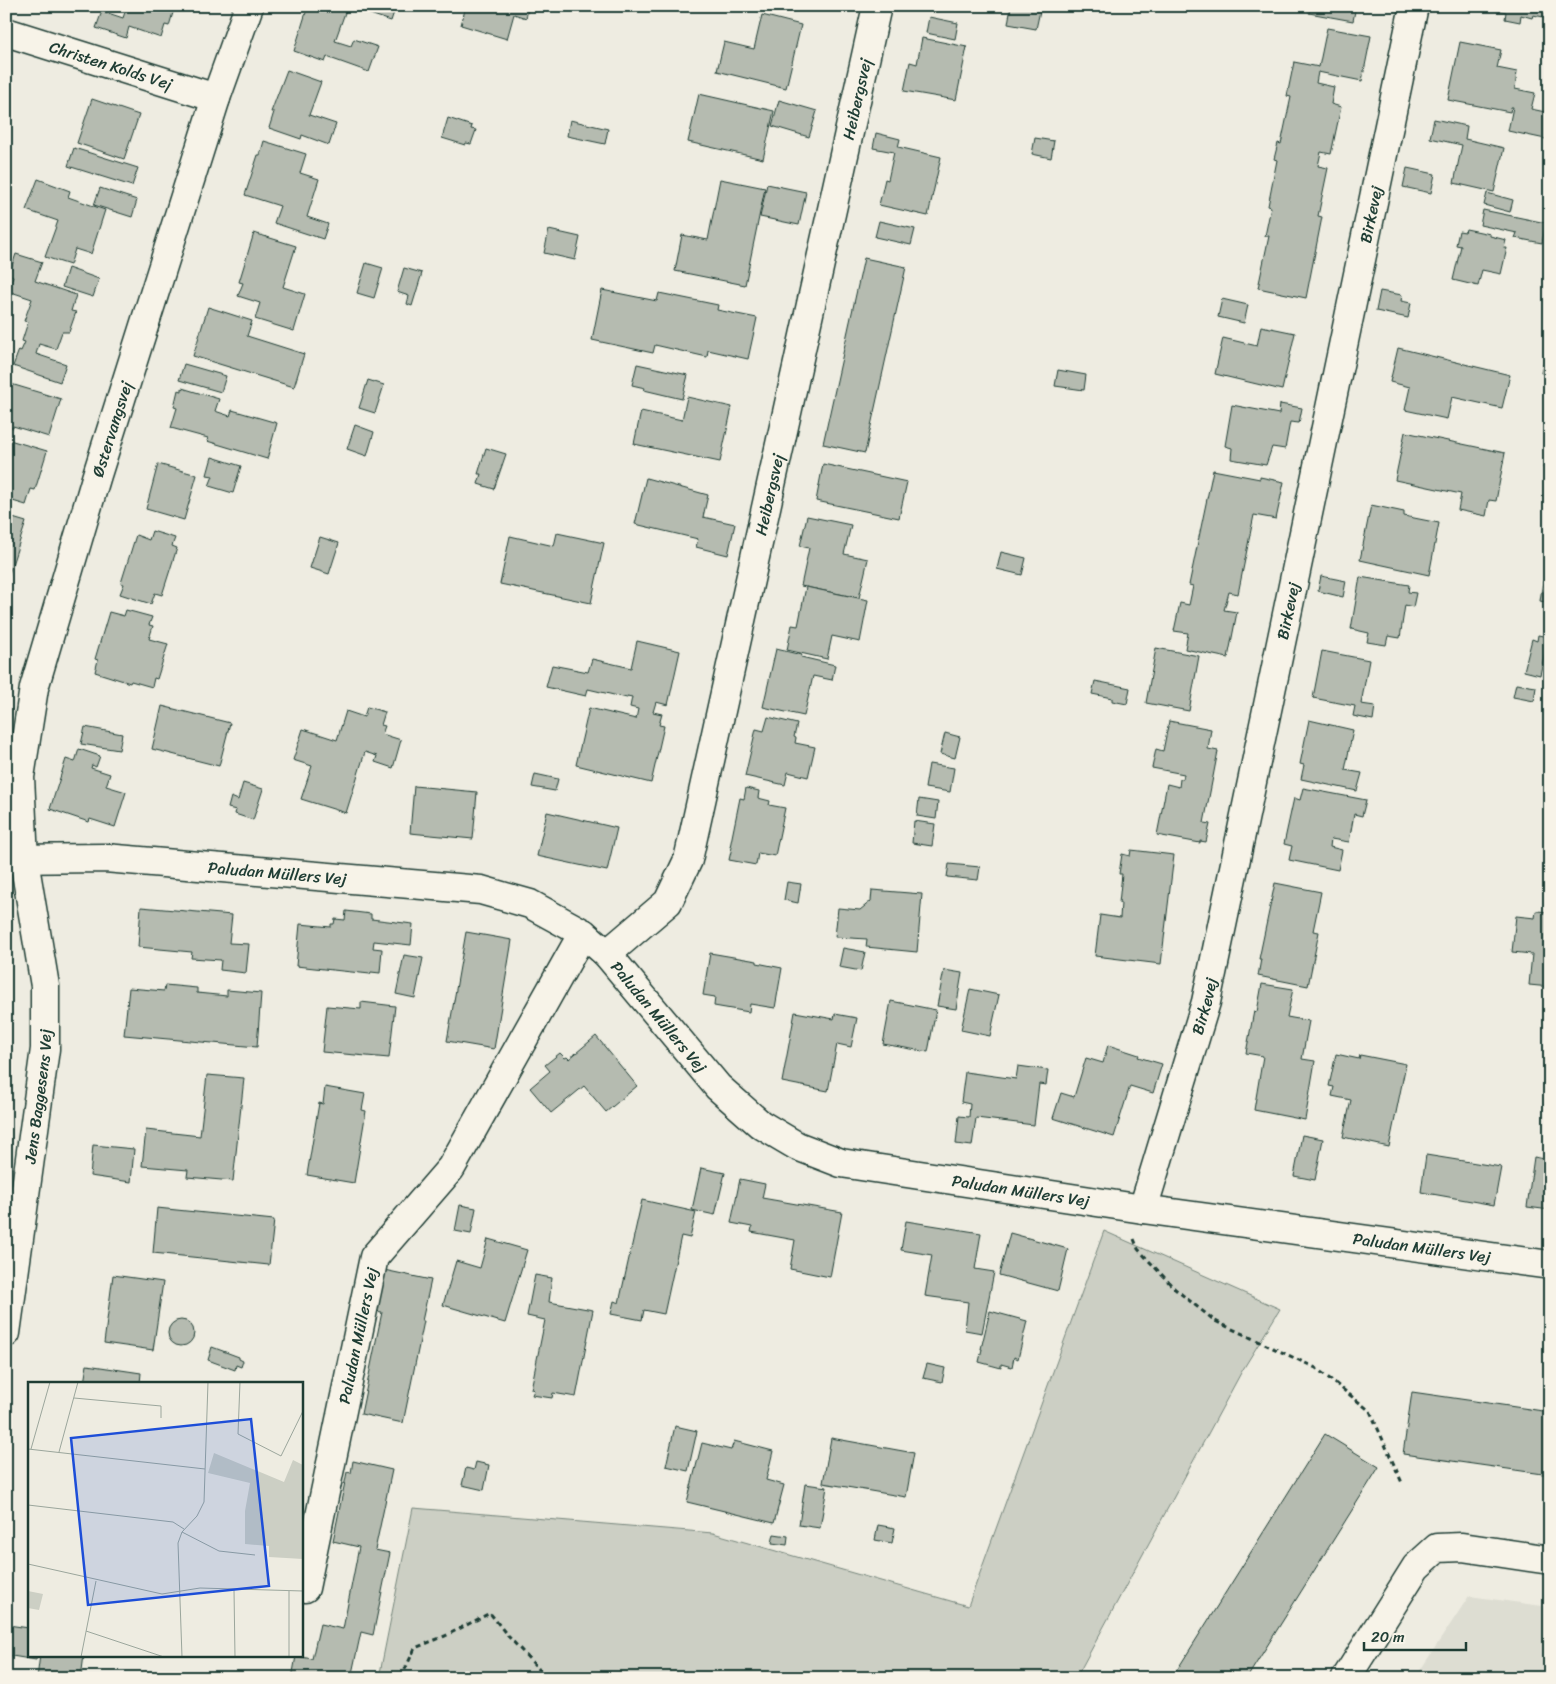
<svg xmlns="http://www.w3.org/2000/svg" width="1556" height="1684" font-family="Sriracha,sans-serif">
<style>
.built{fill:#ddddd2}
.green{fill:#cccfc4;stroke:#76867c}
.building{fill:#b5bbb0;stroke:#1f3d34}
.lines{fill:none;stroke-linecap:round;stroke-linejoin:round}
.street-casing{stroke:#1f3d34;stroke-width:31}
.path{stroke:#1f3d34;stroke-width:3;stroke-dasharray:5 4;stroke-linecap:butt}
.street{stroke:#f7f3e8;stroke-width:28}
.labels{text-anchor:middle;dominant-baseline:central;stroke-width:4;stroke-linejoin:round;paint-order:stroke}
.street-label{font-size:16px;fill:#1f3d34;stroke:#f7f3e8}
.inset-road{fill:none;stroke:#9ba69c;stroke-width:1}
.view{fill:#1d4ed8;fill-opacity:0.15;stroke:#1d4ed8;stroke-width:2.5}
.inset-edge{fill:none;stroke:#1f3d34;stroke-width:2.5}
</style>
<rect width="100%" height="100%" fill="#eeece1"/>
<filter id="ink" filterUnits="userSpaceOnUse"><feTurbulence type="fractalNoise" baseFrequency=".02" numOctaves="2"/><feDisplacementMap in="SourceGraphic" scale="10" xChannelSelector="R" yChannelSelector="G"/><feConvolveMatrix kernelMatrix="1 2 1 2 8 2 1 2 1" color-interpolation-filters="sRGB"/></filter>
<g filter="url(#ink)">
<!-- built -->
<polygon class="built" points="1469,1596 1550,1607 1550,1678 1415,1678"/>
<!-- green -->
<polygon class="green" points="1104,1231 1280,1309 1242,1371 1076,1678 379,1678 413,1508 713,1533 968,1606"/>
<!-- building -->
<g class="building">
<polygon points="127,6 175,6 169,26 165,25 161,38 129,27 126,38 96,28 102,11 123,18"/>
<polygon points="308,6 347,7 335,41 351,46 354,39 378,47 369,72 327,57 325,62 294,51"/>
<polygon points="362,6 396,6 391,21 361,11"/>
<polygon points="466,6 529,6 526,18 514,14 507,39 461,25"/>
<polygon points="1011,6 1041,6 1036,29 1008,24"/>
<polygon points="1310,6 1356,6 1353,21 1309,13"/>
<polygon points="1479,6 1550,6 1550,14 1549,18 1533,15 1532,18 1521,15 1520,22 1505,19 1506,12"/>
<polygon points="762,15 801,25 786,88 717,71 724,42 754,49"/>
<polygon points="929,17 958,23 955,39 926,33"/>
<polygon points="1327,28 1371,36 1362,81 1318,72 1316,83 1334,87 1331,104 1341,107 1331,154 1321,152 1318,166 1328,168 1318,216 1322,217 1306,298 1258,288 1269,236 1265,236 1271,207 1268,206 1277,160 1274,159 1278,143 1281,144 1291,97 1287,96 1294,62 1319,67"/>
<polygon points="922,38 967,47 956,100 904,91 910,62 917,64"/>
<polygon points="1460,42 1501,50 1497,68 1517,72 1515,89 1535,93 1531,109 1550,113 1550,140 1508,131 1513,107 1511,107 1510,112 1448,100"/>
<polygon points="287,70 321,82 309,115 336,124 329,145 302,135 301,139 269,128 274,112 271,112"/>
<polygon points="699,94 774,111 763,159 688,142"/>
<polygon points="92,99 139,115 124,159 77,143"/>
<polygon points="779,100 817,111 809,137 772,126"/>
<polygon points="448,118 472,126 471,129 476,130 471,144 466,143 465,145 442,138"/>
<polygon points="1434,119 1467,126 1465,139 1504,148 1494,192 1454,183 1462,145 1430,138"/>
<polygon points="570,120 608,129 605,144 567,136"/>
<polygon points="876,133 900,139 898,147 941,157 928,216 879,205 885,179 888,180 894,152 873,148"/>
<polygon points="1035,138 1054,141 1051,158 1032,154"/>
<polygon points="264,141 306,154 300,173 319,179 307,217 328,224 323,239 274,223 280,206 245,195 258,155 260,155"/>
<polygon points="74,148 138,168 132,186 68,166"/>
<polygon points="1407,168 1435,174 1431,193 1403,187"/>
<polygon points="38,179 70,191 68,197 105,210 91,254 75,249 70,265 45,257 58,221 26,210"/>
<polygon points="720,179 765,188 745,285 675,271 682,235 708,240"/>
<polygon points="767,184 806,192 799,225 760,217"/>
<polygon points="100,188 137,200 132,217 94,205"/>
<polygon points="1487,193 1513,200 1510,212 1484,205"/>
<polygon points="1483,210 1546,223 1542,243 1515,238 1517,233 1480,225"/>
<polygon points="879,221 915,229 911,245 875,237"/>
<polygon points="1466,229 1490,234 1490,236 1506,240 1504,248 1507,248 1501,274 1482,270 1478,286 1453,280 1461,246 1456,245 1459,231 1465,232"/>
<polygon points="549,230 580,237 575,260 544,253"/>
<polygon points="254,233 296,246 283,287 305,294 294,331 255,319 260,303 238,296 243,283 239,282"/>
<polygon points="16,254 42,262 35,281 76,295 71,311 76,312 69,332 62,332 56,349 39,344 36,354 66,364 60,382 13,366 19,350 21,351 25,342 22,341 28,322 24,321 32,299 8,291 13,276 9,274"/>
<polygon points="864,258 906,267 865,453 823,444"/>
<polygon points="366,263 383,268 374,298 357,293"/>
<polygon points="68,268 99,279 93,297 62,287"/>
<polygon points="404,268 422,273 412,306 407,304 409,296 397,292"/>
<polygon points="602,290 657,301 659,293 718,305 717,310 757,318 748,359 708,350 707,357 655,345 653,353 592,340"/>
<polygon points="1380,291 1402,295 1401,301 1411,303 1408,318 1376,311"/>
<polygon points="1222,299 1248,305 1244,323 1218,317"/>
<polygon points="208,307 252,321 247,336 304,354 294,387 193,356"/>
<polygon points="1261,326 1295,333 1282,390 1215,374 1223,338 1257,346"/>
<polygon points="1398,348 1510,375 1502,408 1452,397 1447,419 1405,410 1410,387 1390,382"/>
<polygon points="1545,355 1550,356 1550,375 1541,373"/>
<polygon points="184,364 226,376 221,392 179,380"/>
<polygon points="637,364 688,375 682,399 644,390 645,388 632,385"/>
<polygon points="1058,370 1086,375 1084,390 1055,386"/>
<polygon points="368,380 384,385 375,413 359,408"/>
<polygon points="11,384 61,399 49,437 13,426 13,428 6,426 6,397"/>
<polygon points="182,388 219,399 215,411 230,416 232,410 277,423 267,459 207,441 208,438 171,428 177,408 174,407 178,390 182,391"/>
<polygon points="687,397 732,407 720,462 634,444 641,411 682,420"/>
<polygon points="1280,404 1302,408 1299,423 1290,422 1285,449 1272,447 1266,465 1231,459 1232,448 1225,446 1232,405 1279,414"/>
<polygon points="355,425 374,432 367,456 347,449"/>
<polygon points="1405,432 1505,453 1496,501 1489,500 1486,516 1458,510 1461,494 1395,480"/>
<polygon points="6,439 47,451 35,490 31,489 26,505 6,499"/>
<polygon points="486,448 506,454 494,489 478,484 481,474 478,474"/>
<polygon points="1546,454 1550,454 1550,470 1543,468"/>
<polygon points="212,457 241,466 233,493 209,486 213,476 207,475"/>
<polygon points="158,464 197,475 184,520 146,509"/>
<polygon points="823,464 907,482 899,518 816,501"/>
<polygon points="1213,470 1260,479 1260,477 1284,482 1276,519 1254,515 1238,594 1229,592 1224,610 1237,612 1228,658 1185,649 1188,633 1174,631 1180,603 1189,605 1193,586 1189,585"/>
<polygon points="646,478 708,495 703,517 735,524 728,555 696,547 698,539 635,524"/>
<polygon points="1371,505 1404,512 1404,516 1439,523 1429,575 1360,560"/>
<polygon points="6,516 26,522 6,583"/>
<polygon points="807,516 851,525 844,554 868,559 859,598 801,586 809,548 800,546"/>
<polygon points="152,531 175,538 172,546 177,548 162,595 155,593 151,604 120,594 124,584 121,583 136,535 149,540"/>
<polygon points="557,533 604,543 591,603 500,584 510,536 554,546"/>
<polygon points="320,537 339,543 329,574 310,568"/>
<polygon points="1001,552 1026,558 1022,575 997,569"/>
<polygon points="1321,576 1346,581 1343,597 1318,591"/>
<polygon points="1360,577 1409,585 1408,592 1416,593 1413,607 1405,605 1400,638 1388,636 1386,645 1367,642 1369,633 1351,629"/>
<polygon points="1543,581 1550,582 1550,603 1540,601"/>
<polygon points="806,587 868,600 860,642 832,636 827,659 787,650 792,625 798,626"/>
<polygon points="126,610 152,617 149,625 153,626 149,639 168,644 157,679 154,678 152,687 131,681 130,683 95,672 98,660 95,659 109,612 124,616"/>
<polygon points="1538,635 1548,637 1540,675 1524,671 1532,639 1537,641"/>
<polygon points="637,641 680,651 668,705 656,702 653,712 662,714 659,725 664,726 651,783 576,765 589,708 636,719 638,709 630,707 632,697 627,696 627,698 588,689 586,696 546,687 552,665 588,672 592,659 631,668"/>
<polygon points="1156,648 1199,656 1189,711 1146,703"/>
<polygon points="776,649 802,655 801,657 835,665 832,680 813,676 804,716 763,707"/>
<polygon points="1322,651 1369,660 1361,704 1375,706 1373,720 1353,716 1355,706 1313,698"/>
<polygon points="1095,681 1130,688 1127,704 1112,701 1112,698 1092,694"/>
<polygon points="1516,684 1536,687 1534,701 1513,697"/>
<polygon points="162,706 230,723 219,766 152,749"/>
<polygon points="367,707 385,712 381,725 385,726 382,734 401,740 393,768 375,762 377,756 365,752 346,813 301,799 312,766 293,760 303,729 337,740 346,711 364,717"/>
<polygon points="768,717 797,724 794,737 796,738 795,743 815,747 808,777 788,772 785,785 745,776 756,729 764,731"/>
<polygon points="1309,720 1353,730 1345,770 1362,773 1357,791 1301,779 1304,765 1300,764"/>
<polygon points="1169,721 1211,729 1208,749 1218,751 1204,823 1210,824 1206,842 1200,841 1200,843 1157,835 1167,784 1179,787 1180,779 1183,779 1184,774 1152,768 1156,749 1163,751"/>
<polygon points="85,727 122,734 119,750 81,744"/>
<polygon points="945,733 960,737 955,758 940,754"/>
<polygon points="79,749 100,756 96,767 92,765 91,768 110,774 106,786 126,792 115,827 90,819 89,822 50,809 66,759 75,762"/>
<polygon points="929,764 954,768 950,792 925,788"/>
<polygon points="535,774 558,779 555,791 532,787"/>
<polygon points="243,783 263,789 253,820 235,814 236,810 228,808 231,797 238,800"/>
<polygon points="414,786 477,792 473,839 410,833"/>
<polygon points="746,788 759,791 758,798 770,801 769,805 785,808 775,856 758,853 756,865 729,860 732,847 730,847 740,798 744,799"/>
<polygon points="1303,788 1366,800 1362,816 1354,814 1349,842 1331,839 1330,847 1342,850 1338,870 1289,860 1292,846 1284,844 1294,798 1300,800"/>
<polygon points="919,799 938,802 936,819 917,816"/>
<polygon points="547,812 617,828 607,871 537,856"/>
<polygon points="1548,816 1550,816 1550,843 1545,842"/>
<polygon points="914,821 935,824 932,846 912,843"/>
<polygon points="1131,850 1174,855 1161,964 1095,956 1100,915 1120,918 1121,903 1119,903 1122,874 1119,874 1122,854 1130,856"/>
<polygon points="949,864 980,867 978,880 947,877"/>
<polygon points="787,882 801,884 798,903 784,900"/>
<polygon points="1275,883 1321,892 1313,931 1319,932 1308,986 1258,976 1261,959 1259,959"/>
<polygon points="872,890 922,894 917,952 866,947 867,939 835,937 838,908 860,910 871,901"/>
<polygon points="141,907 232,915 229,943 249,944 246,973 220,970 221,960 191,958 192,952 138,947"/>
<polygon points="346,911 371,914 371,919 413,924 411,945 374,941 373,948 382,949 380,973 371,972 370,974 296,966 300,924 331,927 331,924 334,924 335,919 345,920"/>
<polygon points="1536,911 1550,912 1550,987 1529,985 1532,954 1512,952 1516,916 1535,918"/>
<polygon points="466,932 512,940 494,1049 447,1041"/>
<polygon points="843,948 865,952 861,971 839,967"/>
<polygon points="710,953 757,961 757,963 782,968 775,1008 750,1004 749,1012 714,1006 715,997 703,995"/>
<polygon points="404,955 423,958 415,998 396,994"/>
<polygon points="944,970 962,973 956,1009 937,1006"/>
<polygon points="1262,984 1293,989 1287,1017 1309,1021 1302,1059 1315,1061 1305,1120 1254,1110 1263,1056 1246,1053 1254,1011 1257,1012"/>
<polygon points="165,985 197,988 197,993 227,996 227,990 261,993 257,1047 124,1035 129,988 164,991"/>
<polygon points="970,989 999,995 990,1036 961,1030"/>
<polygon points="891,1001 936,1010 928,1052 883,1044"/>
<polygon points="361,1002 395,1006 389,1058 322,1052 327,1006 361,1009"/>
<polygon points="795,1012 834,1019 835,1014 857,1018 851,1047 837,1044 828,1091 782,1082"/>
<polygon points="596,1036 637,1086 606,1112 584,1086 551,1113 530,1088 550,1071 545,1065 560,1053 565,1058 567,1057 569,1059"/>
<polygon points="1108,1045 1139,1055 1138,1057 1162,1064 1153,1093 1130,1086 1114,1137 1053,1118 1061,1093 1074,1097 1086,1058 1103,1063"/>
<polygon points="1336,1054 1359,1059 1360,1055 1406,1064 1389,1147 1343,1137 1351,1100 1332,1096 1334,1087 1329,1086"/>
<polygon points="1018,1066 1048,1070 1046,1085 1039,1084 1034,1125 976,1118 972,1146 956,1144 959,1116 969,1117 970,1104 961,1102 965,1072 1016,1079"/>
<polygon points="207,1075 244,1078 233,1181 187,1177 188,1170 142,1166 146,1130 200,1136"/>
<polygon points="325,1087 365,1094 362,1110 366,1111 354,1183 307,1175 319,1103 323,1104"/>
<polygon points="1302,1135 1323,1139 1315,1180 1294,1176"/>
<polygon points="93,1145 134,1149 131,1182 90,1176"/>
<polygon points="1426,1155 1501,1167 1494,1205 1421,1192"/>
<polygon points="1534,1157 1550,1160 1550,1210 1527,1207"/>
<polygon points="701,1168 725,1173 715,1215 692,1210"/>
<polygon points="740,1179 765,1184 762,1198 842,1212 830,1277 790,1269 795,1240 751,1232 752,1227 731,1223"/>
<polygon points="642,1200 696,1212 690,1238 681,1236 664,1314 644,1310 642,1320 611,1314 614,1301 619,1303"/>
<polygon points="460,1205 476,1208 471,1234 455,1231"/>
<polygon points="157,1208 274,1220 269,1265 153,1253"/>
<polygon points="906,1221 981,1233 975,1269 994,1272 982,1333 965,1330 968,1302 925,1296 932,1255 901,1250"/>
<polygon points="1010,1233 1068,1249 1058,1291 999,1275"/>
<polygon points="488,1239 527,1250 505,1323 443,1305 456,1261 480,1268"/>
<polygon points="384,1270 431,1280 422,1321 424,1321 403,1423 361,1414 382,1312 375,1311"/>
<polygon points="113,1275 163,1282 153,1350 104,1343"/>
<polygon points="535,1275 552,1278 549,1302 593,1310 576,1397 553,1393 552,1398 532,1395 534,1390 531,1389 545,1320 527,1316"/>
<polygon points="990,1311 1027,1321 1018,1359 1014,1357 1012,1367 1001,1364 1001,1368 979,1362 982,1349 981,1349"/>
<circle cx="181" cy="1333" r="13"/>
<polygon points="212,1347 239,1357 239,1359 243,1361 241,1367 236,1365 235,1370 208,1360"/>
<polygon points="927,1364 945,1368 942,1382 923,1378"/>
<polygon points="87,1365 141,1373 140,1383 84,1383"/>
<polygon points="1412,1392 1550,1412 1550,1475 1403,1454"/>
<polygon points="675,1426 697,1431 688,1471 666,1466"/>
<polygon points="1325,1434 1379,1467 1247,1678 1172,1678"/>
<polygon points="831,1438 914,1453 906,1497 823,1483"/>
<polygon points="734,1441 773,1451 766,1480 784,1485 774,1523 687,1502 702,1443 731,1450"/>
<polygon points="353,1461 392,1470 375,1550 390,1553 373,1635 361,1632 351,1678 292,1678 296,1656 312,1659 320,1624 343,1629 359,1547 333,1541 347,1472 351,1473"/>
<polygon points="476,1462 489,1465 484,1490 462,1485 466,1468 474,1470"/>
<polygon points="805,1484 827,1487 820,1528 799,1525"/>
<polygon points="878,1525 895,1528 892,1543 875,1540"/>
<polygon points="774,1534 788,1536 787,1545 772,1543"/>
<polygon points="8,1625 29,1628 29,1655 37,1655 36,1660 6,1655"/>
<polygon points="40,1655 84,1655 81,1678 37,1678"/>
</g>
<g class="lines">
<!-- street casing -->
<g class="street-casing">
<g id="street">
<path id="s1" d="M6,32l210,66"/>
<path id="s2" d="M6,859l99,-1 376,32 49,14 53,29 24,21 111,133 42,37 37,22 44,17 302,46 407,56"/>
<path id="s3" d="M607,954l61,-52 20,-42 189,-854"/>
<path id="s4" d="M1143,1209l63,-207 208,-996"/>
<path id="s5" d="M6,1333l39,-284v-63l-21,-126 -4,-83 14,-89 62,-210 120,-380 33,-92"/>
<path id="s6" d="M305,1588l69,-331 77,-89 132,-235"/>
<polyline points="1346,1678 1416,1567 1437,1548 1462,1547 1550,1560"/>
</g>
</g>
<!-- path -->
<g class="path">
<polyline points="1134,1239 1138,1249 1175,1289 1215,1321 1316,1368 1370,1411 1403,1485"/>
<polyline points="401,1678 415,1648 445,1636 490,1613 507,1635 547,1678"/>
</g>
<!-- street -->
<use href="#street" class="street"/>
</g>
</g>
<g class="labels">
<!-- street labels -->
<g class="street-label">
<text stroke="none"><textPath href="#s1" startOffset="110">Christen Kolds Vej</textPath></text>
<text stroke="none"><textPath href="#s3" startOffset="906">Heibergsvej</textPath></text>
<text stroke="none"><textPath href="#s4" startOffset="1021">Birkevej</textPath></text>
<text stroke="none"><textPath href="#s5" startOffset="921">Østervangsvej</textPath></text>
<text stroke="none"><textPath href="#s3" startOffset="501">Heibergsvej</textPath></text>
<text stroke="none"><textPath href="#s4" startOffset="616">Birkevej</textPath></text>
<text stroke="none"><textPath href="#s2" startOffset="272">Paludan Müllers Vej</textPath></text>
<text stroke="none"><textPath href="#s4" startOffset="212">Birkevej</textPath></text>
<text stroke="none"><textPath href="#s2" startOffset="701">Paludan Müllers Vej</textPath></text>
<text stroke="none"><textPath href="#s5" startOffset="239">Jens Baggesens Vej</textPath></text>
<text stroke="none"><textPath href="#s2" startOffset="1121">Paludan Müllers Vej</textPath></text>
<text stroke="none"><textPath href="#s2" startOffset="1526">Paludan Müllers Vej</textPath></text>
<text stroke="none"><textPath href="#s6" startOffset="258">Paludan Müllers Vej</textPath></text>
</g>
</g>
<!-- overview -->
<g transform="translate(28 1382)">
<rect width="275" height="275" fill="#eeece1"/>
<path d="M186,71l70,29 9,-22 10,5v94l-34,-2v-11l-24,-2v-33l5,-28 -42,-10zM0,209l15,3 -4,16 -11,-2z" fill="#cccfc4"/>
<path class="inset-road" d="M212,0l-2,52 43,22 22,-45M46,16l87,8v12M0,67l177,20M3,67l19,-67M31,70l19,-70M0,123l145,17 11,7M154,150l37,19 36,4M0,182l134,30 38,-6 103,3M206,208l1,67M261,209v66M58,249l78,26M53,275l15,-76M154,275l-4,-114 4,-11 15,-16 7,-14 4,-120"/>
<path class="view" d="M223,37l18,167 -181,19 -17,-167z"/>
<rect width="275" height="275" class="inset-edge"/>
</g>
<!-- margin -->
<rect width="1556" height="1684" fill="none" stroke="#f7f3e8" stroke-width="25"/>
<rect x="12" y="12" width="1531" height="1659" fill="none" stroke="#1f3d34" stroke-width="2" filter="url(#ink)"/>
<!-- scale -->
<path d="M1364 1642v8h102v-8" fill="none" stroke="#1f3d34" stroke-width="2.5"/>
<text x="1371" y="1642" font-size="15" fill="#1f3d34" stroke="#f7f3e8" stroke-width="4" paint-order="stroke">20 m</text>
</svg>
